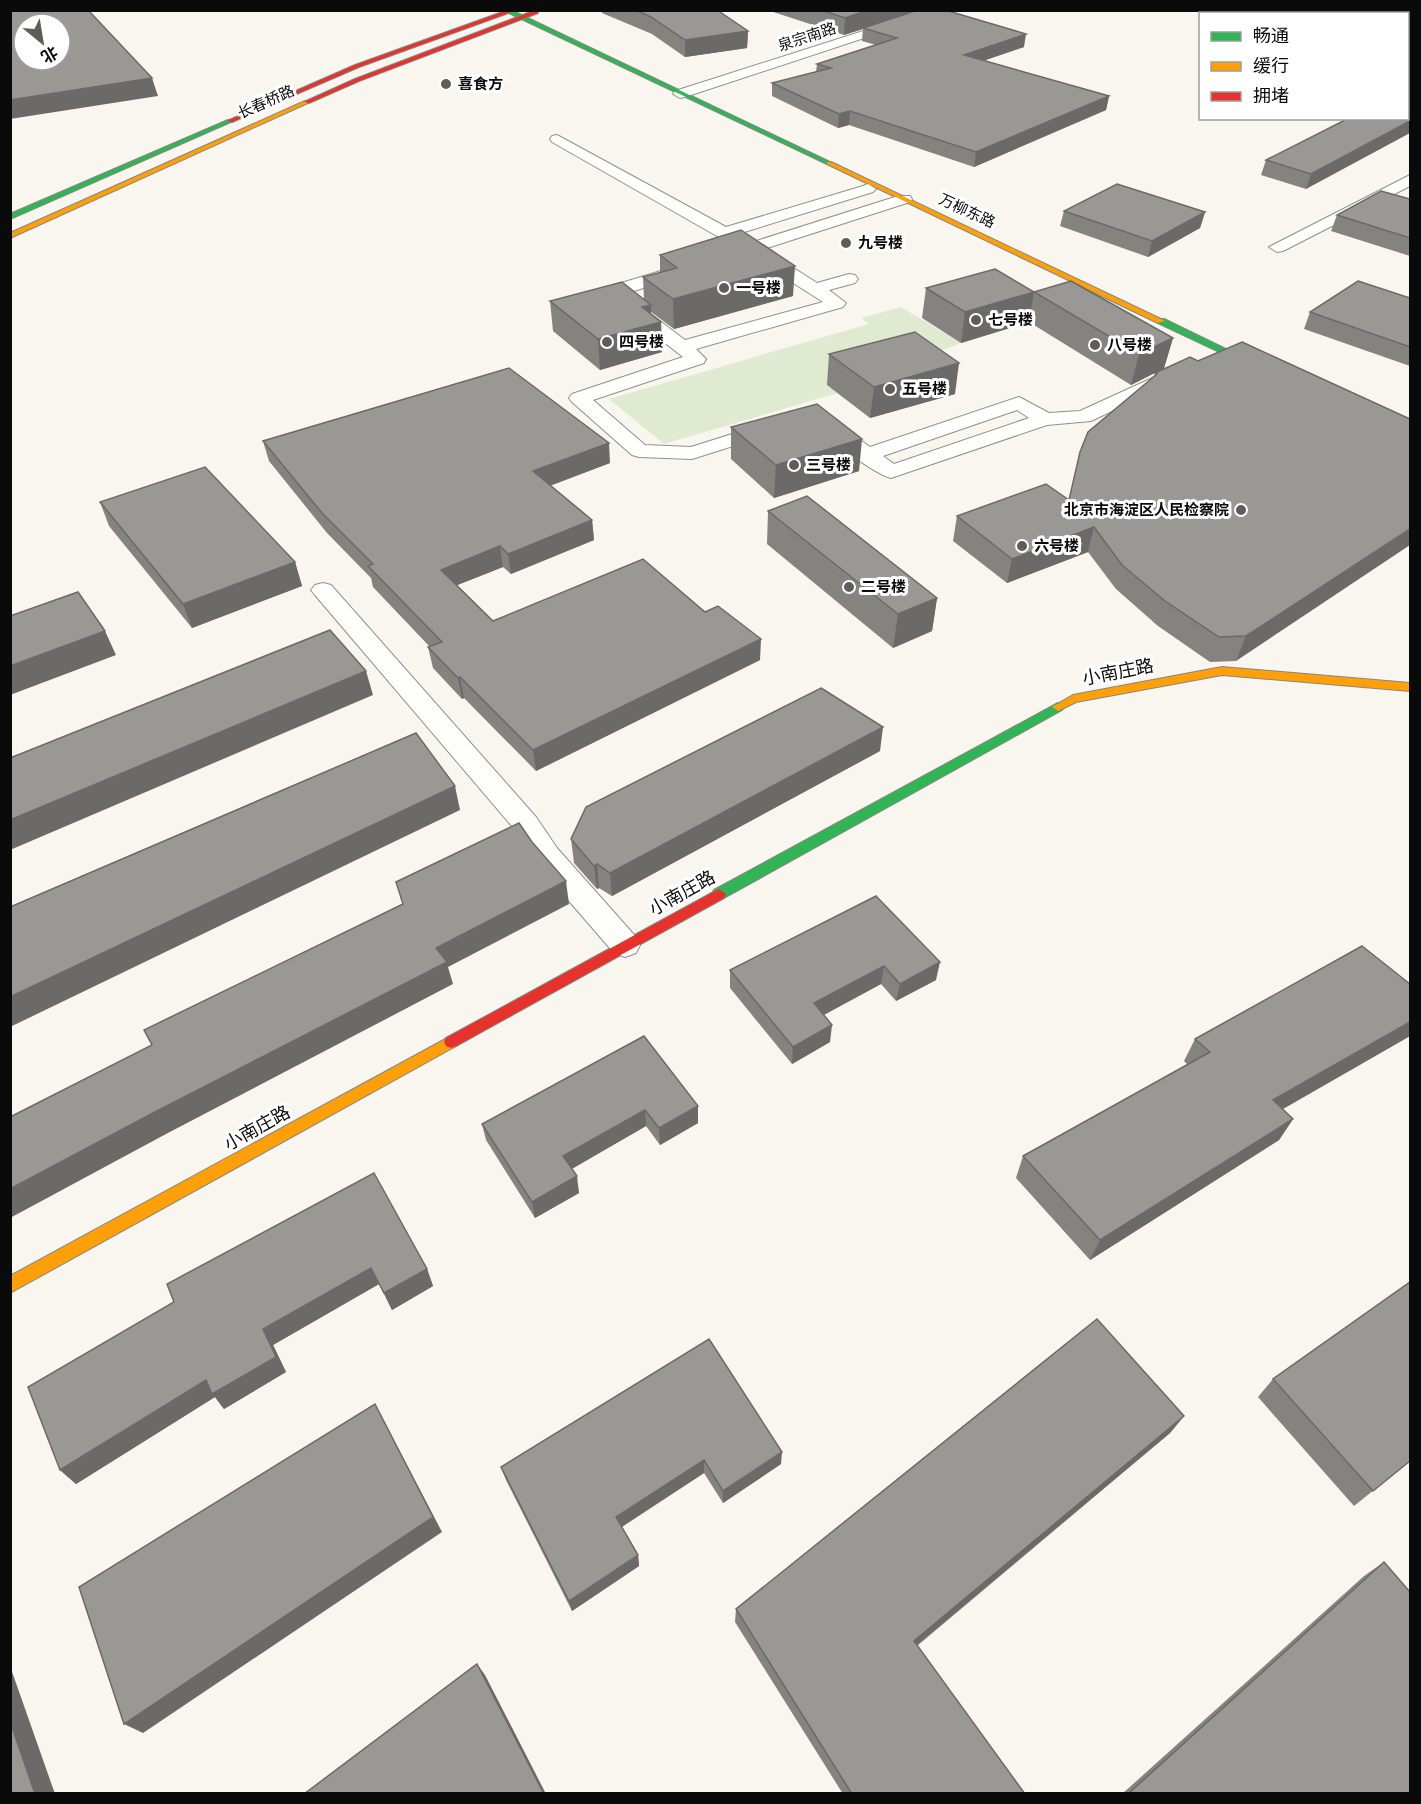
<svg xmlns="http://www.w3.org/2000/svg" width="1421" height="1804" font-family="'Times New Roman','Noto Sans SC',serif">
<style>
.green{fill:#dfead1}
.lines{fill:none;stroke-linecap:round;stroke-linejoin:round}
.street-casing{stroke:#91908d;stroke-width:2}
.fast-casing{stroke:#888783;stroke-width:2}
.slow-casing{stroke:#888783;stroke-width:2}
.jam-casing{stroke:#888783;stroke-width:2}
.street{fill:#fefefc;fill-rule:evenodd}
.fast{fill:#30b455;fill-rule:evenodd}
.slow{fill:#ff9f0a;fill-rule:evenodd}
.jam{fill:#e5322d;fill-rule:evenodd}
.wall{fill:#84837f}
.shaded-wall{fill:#6c6a68}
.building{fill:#9a9894;stroke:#6c6a68;stroke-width:1.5;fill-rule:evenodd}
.poi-dot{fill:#5d5d5a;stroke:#fff;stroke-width:2}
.labels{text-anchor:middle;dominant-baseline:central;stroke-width:6;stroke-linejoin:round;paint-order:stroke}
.far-street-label{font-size:15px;fill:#0a0a0a;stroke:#fff}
.far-poi-label{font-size:15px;font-weight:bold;fill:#0a0a0a;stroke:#fff;text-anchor:start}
.street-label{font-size:18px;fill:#0a0a0a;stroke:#fff}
</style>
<rect width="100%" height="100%" fill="#f8f6ee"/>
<!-- green -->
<polygon class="green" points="901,307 961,343 911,362 828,385 838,393 664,444 609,399 869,324 861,318"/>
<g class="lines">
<!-- street casing -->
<g class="street-casing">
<g id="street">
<polygon points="929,10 949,10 685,97 680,98 673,94 675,91"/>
<polygon points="557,135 726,227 863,186 868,184 876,189 873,192 738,234 753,242 898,196 910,196 912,199 910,202 764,249 817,283 849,274 855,275 858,279 855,283 829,290 846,303 843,307 696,349 706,359 704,363 593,400 645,445 691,447 770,422 777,424 780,428 777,432 692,459 639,457 632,455 572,402 569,398 572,394 683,357 605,296 602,292 605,288 677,266 689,266 692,270 689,274 624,294 685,340 823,302 745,252 552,142 550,139 552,136"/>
<polygon points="1410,175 1410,186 1283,251 1277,252 1269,247"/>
<path d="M1172,369l7,2 3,4 -3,4 -88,42 -44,4 -156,53c-15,-3 -65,-40 -74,-53l3,-4h14l36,26 149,-50 30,16 31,-2zM1017,410l12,8 -135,46 -11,-8z"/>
<polygon points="323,583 331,585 536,817 557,848 636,937 640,945 636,953 625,957 614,953 537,864 516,831 315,595 311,590 315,585"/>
</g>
</g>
<!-- fast casing -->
<g class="fast-casing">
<g id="fast">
<polygon points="509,11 513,11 832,163 827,164 509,13"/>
<polygon points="228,120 233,121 10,219 10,214"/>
<polygon points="1158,319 1164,319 1269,370 1262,372 1158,323"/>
<polygon points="1058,703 1062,704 1064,707 1062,710 724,898 714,898 712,894 714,890"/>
</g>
</g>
<!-- slow casing -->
<g class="slow-casing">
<g id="slow">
<polygon points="1410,10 1410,14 1404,10"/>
<polygon points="305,101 310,102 10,238 10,233"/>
<polygon points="827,162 831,162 1165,321 1158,323 827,164"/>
<polygon points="1222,667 1410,683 1410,691 1222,675 1076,702 1058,711 1052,707 1073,695"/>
<polygon points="451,1036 456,1038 458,1042 456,1046 10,1293 10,1276"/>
</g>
</g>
<!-- jam casing -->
<g class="jam-casing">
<g id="jam">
<polygon points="508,10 517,10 359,67 232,122 227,121 355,65"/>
<polygon points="536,10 538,13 359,81 309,103 304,102 355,79"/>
<polygon points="719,889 726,894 724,898 456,1046 451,1048 446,1046 444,1042 446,1038"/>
</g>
</g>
<!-- street -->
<use href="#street" class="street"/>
<!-- fast -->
<use href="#fast" class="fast"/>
<!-- slow -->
<use href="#slow" class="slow"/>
<!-- jam -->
<use href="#jam" class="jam"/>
</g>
<!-- wall -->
<g class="wall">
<polygon points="602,10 717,10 748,31 747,48 685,57 652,34 602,13"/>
<polygon points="767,10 911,10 911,13 1024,47 984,60 1109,96 1106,110 974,167 849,125 838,128 772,96 772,83 816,72 817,64 876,45 862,41 863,29 844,35"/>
<polygon points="1407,118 1306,189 1261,175 1266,160"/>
<polygon points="1410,199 1410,256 1331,231 1337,215"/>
<polygon points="1064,211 1205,212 1200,228 1148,257 1060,226"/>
<polygon points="660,255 793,296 674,329 651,312 651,314 661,322 662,352 600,370 553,331 550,301 644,300 643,277 660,272"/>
<polygon points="926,288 1034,292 1173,338 1164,368 1198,361 1410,419 1236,661 1210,662 1158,626 1116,589 1088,552 1007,583 953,541 957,516 1068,500 1154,377 1155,373 1131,385 1029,322 961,343 922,318"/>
<polygon points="1410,298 1410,366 1304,329 1310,312"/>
<polygon points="829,354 955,394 870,418 827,385"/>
<polygon points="731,427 859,471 774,498 731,459"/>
<polygon points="263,441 610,463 550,486 592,520 594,540 511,574 503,567 457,585 493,621 760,660 536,771 464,698 462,699 433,668 428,647 430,647 373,587 371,578 327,533 269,461"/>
<polygon points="100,502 295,562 302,586 192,628 109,526"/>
<polygon points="768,511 937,598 932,631 893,648 767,544"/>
<polygon points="880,751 612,896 599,888 597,889 574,863 571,839"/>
<polygon points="876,896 936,980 896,1001 881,984 824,1015 830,1042 792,1064 730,988 730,970"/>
<polygon points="644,1036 698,1123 660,1145 646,1126 572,1169 579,1193 535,1218 486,1140 482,1124"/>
<polygon points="1410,1036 1283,1109 1293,1119 1279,1140 1090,1260 1016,1178 1023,1156 1188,1065 1184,1061 1195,1039"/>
<polygon points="427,1269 433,1286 392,1310 379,1284 273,1345 286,1372 224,1409 215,1397 76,1484 60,1470 174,1302"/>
<polygon points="709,1339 781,1464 723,1503 704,1473 622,1527 638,1555 639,1566 572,1611 506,1480 501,1467"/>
<polygon points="1273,1379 1410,1461 1354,1506 1258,1397"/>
<polygon points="1184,1416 1170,1433 917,1646 1025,1794 843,1794 735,1622 736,1609"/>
<polygon points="1384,1562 1410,1794 1122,1794 1364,1576"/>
</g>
<!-- shaded-wall -->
<g class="shaded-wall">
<polygon points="868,10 911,10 911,13 844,35 845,18"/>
<polygon points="1373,10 1389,10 1388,14 1366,14"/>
<polygon points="748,31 747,48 685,57 685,40"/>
<polygon points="1026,34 1024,47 963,68 964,55"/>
<polygon points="152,78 158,96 10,119 10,100"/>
<polygon points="1109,96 1106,110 974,167 976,152"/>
<polygon points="850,111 849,125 838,128 839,114"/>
<polygon points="1410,121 1410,133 1306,189 1311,174"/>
<polygon points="1205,212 1200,228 1148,257 1152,241"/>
<polygon points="795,266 793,296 674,329 673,299"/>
<polygon points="1034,292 1029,322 961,343 965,312"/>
<polygon points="651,305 651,324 661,322 662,352 600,370 598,339 642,307"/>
<polygon points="1173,338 1164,368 1131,385 1139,354"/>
<polygon points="959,363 955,394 870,418 874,387"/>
<polygon points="862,439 859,471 774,498 776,465"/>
<polygon points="609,443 610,463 535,491 533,471"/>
<polygon points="592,520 594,540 511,574 508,554"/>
<polygon points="1094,527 1088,552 1007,583 1012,559"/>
<polygon points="1410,529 1410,545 1236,661 1246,636"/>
<polygon points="500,546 503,567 445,590 441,570"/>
<polygon points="295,562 302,586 192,628 183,604"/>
<polygon points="937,598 932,631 893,648 898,614"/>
<polygon points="105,631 116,655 10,695 10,666"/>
<polygon points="761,639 760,660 536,771 533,750"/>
<polygon points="366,671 373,695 10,850 10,820"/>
<polygon points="460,677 464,698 462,699 458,678"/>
<polygon points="883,727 880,751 612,896 610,873"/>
<polygon points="455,786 460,810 10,1027 10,997"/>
<polygon points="597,864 599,888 597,889 594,866"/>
<polygon points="566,881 569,904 448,967 453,984 166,1134 10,1218 10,1189 436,948"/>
<polygon points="940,962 936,980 896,1001 900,984"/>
<polygon points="884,966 881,984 812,1021 814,1003"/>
<polygon points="1410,1022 1410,1036 1260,1122 1273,1100"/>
<polygon points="832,1025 830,1042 792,1064 793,1047"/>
<polygon points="698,1106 698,1123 660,1145 659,1128"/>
<polygon points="645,1110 646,1126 566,1172 563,1156"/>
<polygon points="1293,1119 1279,1140 1090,1260 1100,1240"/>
<polygon points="577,1176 579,1193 535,1218 532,1202"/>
<polygon points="371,1268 379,1284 273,1345 286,1372 224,1409 215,1397 76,1484 60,1470 263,1329"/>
<polygon points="427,1269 433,1286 392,1310 384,1293"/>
<polygon points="375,1404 442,1532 143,1733 124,1724"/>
<polygon points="1184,1416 1170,1433 907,1653 914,1641"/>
<polygon points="782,1452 781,1464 723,1503 723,1491"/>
<polygon points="704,1460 704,1473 618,1529 616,1517"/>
<polygon points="638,1555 639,1566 572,1611 569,1601"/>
<polygon points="477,1664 485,1675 546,1794 544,1794"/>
<polygon points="10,1666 55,1794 35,1794 10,1721"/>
</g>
<!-- building -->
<g class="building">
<path d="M10,10h78l64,68 -142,22zM24,24h36v36h-36z"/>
<polygon points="636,10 717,10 748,31 685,40 651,17"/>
<polygon points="821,10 868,10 845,18"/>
<polygon points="918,10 945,10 1026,34 964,55 1109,96 976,152 850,111 839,114 772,83 831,68 817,64 897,38 863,28"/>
<polygon points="1274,10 1373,10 1366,14 1266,14"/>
<polygon points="1410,72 1410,121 1311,174 1266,160 1349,118 1407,118 1407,73"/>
<polygon points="1117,184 1205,212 1152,241 1064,211"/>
<polygon points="1381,191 1410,199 1410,238 1337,215"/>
<polygon points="741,230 795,266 673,299 643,277 677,268 660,255"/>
<polygon points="995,269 1034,292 965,312 926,288"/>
<polygon points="1071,281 1173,338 1139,354 1034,292"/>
<polygon points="1358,281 1410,298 1410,347 1310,312"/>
<polygon points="622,282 651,305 642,307 661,322 598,339 550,301"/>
<polygon points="915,332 959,363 874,387 829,354"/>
<polygon points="1242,342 1410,419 1410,529 1246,636 1219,637 1165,601 1122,565 1094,527 1012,559 957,516 1046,484 1069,500 1080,452 1088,432 1157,374 1155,373 1190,357 1198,361"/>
<polygon points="509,368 609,443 533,471 592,520 508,554 500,546 441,570 493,621 643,559 705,612 718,606 761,639 533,750 460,677 458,678 428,647 442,642 368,566 373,564 322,513 263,441"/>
<polygon points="817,404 862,439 776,465 731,427"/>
<polygon points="205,467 295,562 183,604 100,502"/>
<polygon points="807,496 937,598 898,614 768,511"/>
<polygon points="78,592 105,631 10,666 10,616"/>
<polygon points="330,630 366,671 10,820 10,758"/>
<polygon points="821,688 883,727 610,873 597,864 594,866 571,839 586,807"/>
<polygon points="416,733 455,786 10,997 10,907"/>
<polygon points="519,823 532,842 566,881 436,948 447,962 153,1113 10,1189 10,1117 152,1045 144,1030 403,904 396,882"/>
<polygon points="876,896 940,962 900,984 884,966 814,1003 832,1025 793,1047 730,970"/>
<polygon points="1362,946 1410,984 1410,1022 1273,1100 1293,1119 1100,1240 1023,1156 1210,1052 1195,1039"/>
<polygon points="644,1036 698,1106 659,1128 645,1110 563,1156 577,1176 532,1202 482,1124"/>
<polygon points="374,1173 427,1269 384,1293 371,1268 263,1329 276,1357 212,1394 206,1380 60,1470 28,1387 174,1302 167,1284"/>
<polygon points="1410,1282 1410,1461 1373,1491 1273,1379"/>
<polygon points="1097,1319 1184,1416 914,1641 1025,1794 852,1794 736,1609"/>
<polygon points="709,1339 782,1452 723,1491 704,1460 616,1517 638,1555 569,1601 501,1467"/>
<polygon points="375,1404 433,1517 124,1724 79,1587"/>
<polygon points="1384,1562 1410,1592 1410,1794 1128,1794"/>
<polygon points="477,1664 544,1794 304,1794"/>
<polygon points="10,1721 35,1794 10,1794"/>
</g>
<!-- markers -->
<g class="poi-dot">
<circle cx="446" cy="84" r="6"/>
<circle cx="846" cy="243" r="6"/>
<circle cx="724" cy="288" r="6"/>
<circle cx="976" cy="320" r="6"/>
<circle cx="607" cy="342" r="6"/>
<circle cx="1095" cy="345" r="6"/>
<circle cx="890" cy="389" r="6"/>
<circle cx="794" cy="465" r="6"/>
<circle cx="1241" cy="510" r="6"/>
<circle cx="1022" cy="546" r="6"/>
<circle cx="849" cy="587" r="6"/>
</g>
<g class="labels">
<!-- far-street labels -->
<g class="far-street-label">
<text transform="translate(807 37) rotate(-18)">泉宗南路</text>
<text transform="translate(266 102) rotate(-24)">长春桥路</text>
<text transform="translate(967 211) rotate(25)">万柳东路</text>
</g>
<!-- far-poi labels -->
<g class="far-poi-label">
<text x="458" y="84">喜食方</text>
<text x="858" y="243">九号楼</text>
<text x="736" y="288">一号楼</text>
<text x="988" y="320">七号楼</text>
<text x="619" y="342">四号楼</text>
<text x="1107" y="345">八号楼</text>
<text x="902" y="389">五号楼</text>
<text x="806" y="465">三号楼</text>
<text x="1229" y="510" text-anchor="end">北京市海淀区人民检察院</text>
<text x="1034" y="546">六号楼</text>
<text x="861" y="587">二号楼</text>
</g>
<!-- street labels -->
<g class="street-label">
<text transform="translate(1118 672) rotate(-11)">小南庄路</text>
<text transform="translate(682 893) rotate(-29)">小南庄路</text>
<text transform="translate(257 1128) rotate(-29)">小南庄路</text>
</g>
</g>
<!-- border -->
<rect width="1421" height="1804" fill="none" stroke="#0a0a0a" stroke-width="24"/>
<!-- legend -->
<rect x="1199" y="12" width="210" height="108" fill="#ffffff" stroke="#9d9d9d" stroke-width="1.5"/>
<rect x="1211" y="32" width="30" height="9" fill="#30b455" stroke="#9d9d9d" stroke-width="1.5"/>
<text x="1253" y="42" font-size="18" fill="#0a0a0a">畅通</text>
<rect x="1211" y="62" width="30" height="9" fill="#ff9f0a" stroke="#9d9d9d" stroke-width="1.5"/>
<text x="1253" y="72" font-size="18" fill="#0a0a0a">缓行</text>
<rect x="1211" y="92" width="30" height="9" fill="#e5322d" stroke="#9d9d9d" stroke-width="1.5"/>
<text x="1253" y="102" font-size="18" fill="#0a0a0a">拥堵</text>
<!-- north arrow -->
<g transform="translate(42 42) rotate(150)"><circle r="28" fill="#ffffff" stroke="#9d9d9d" stroke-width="1.5"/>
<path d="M0-4.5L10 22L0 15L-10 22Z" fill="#5d5d5a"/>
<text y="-9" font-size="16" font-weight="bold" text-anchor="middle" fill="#0a0a0a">北</text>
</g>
</svg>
